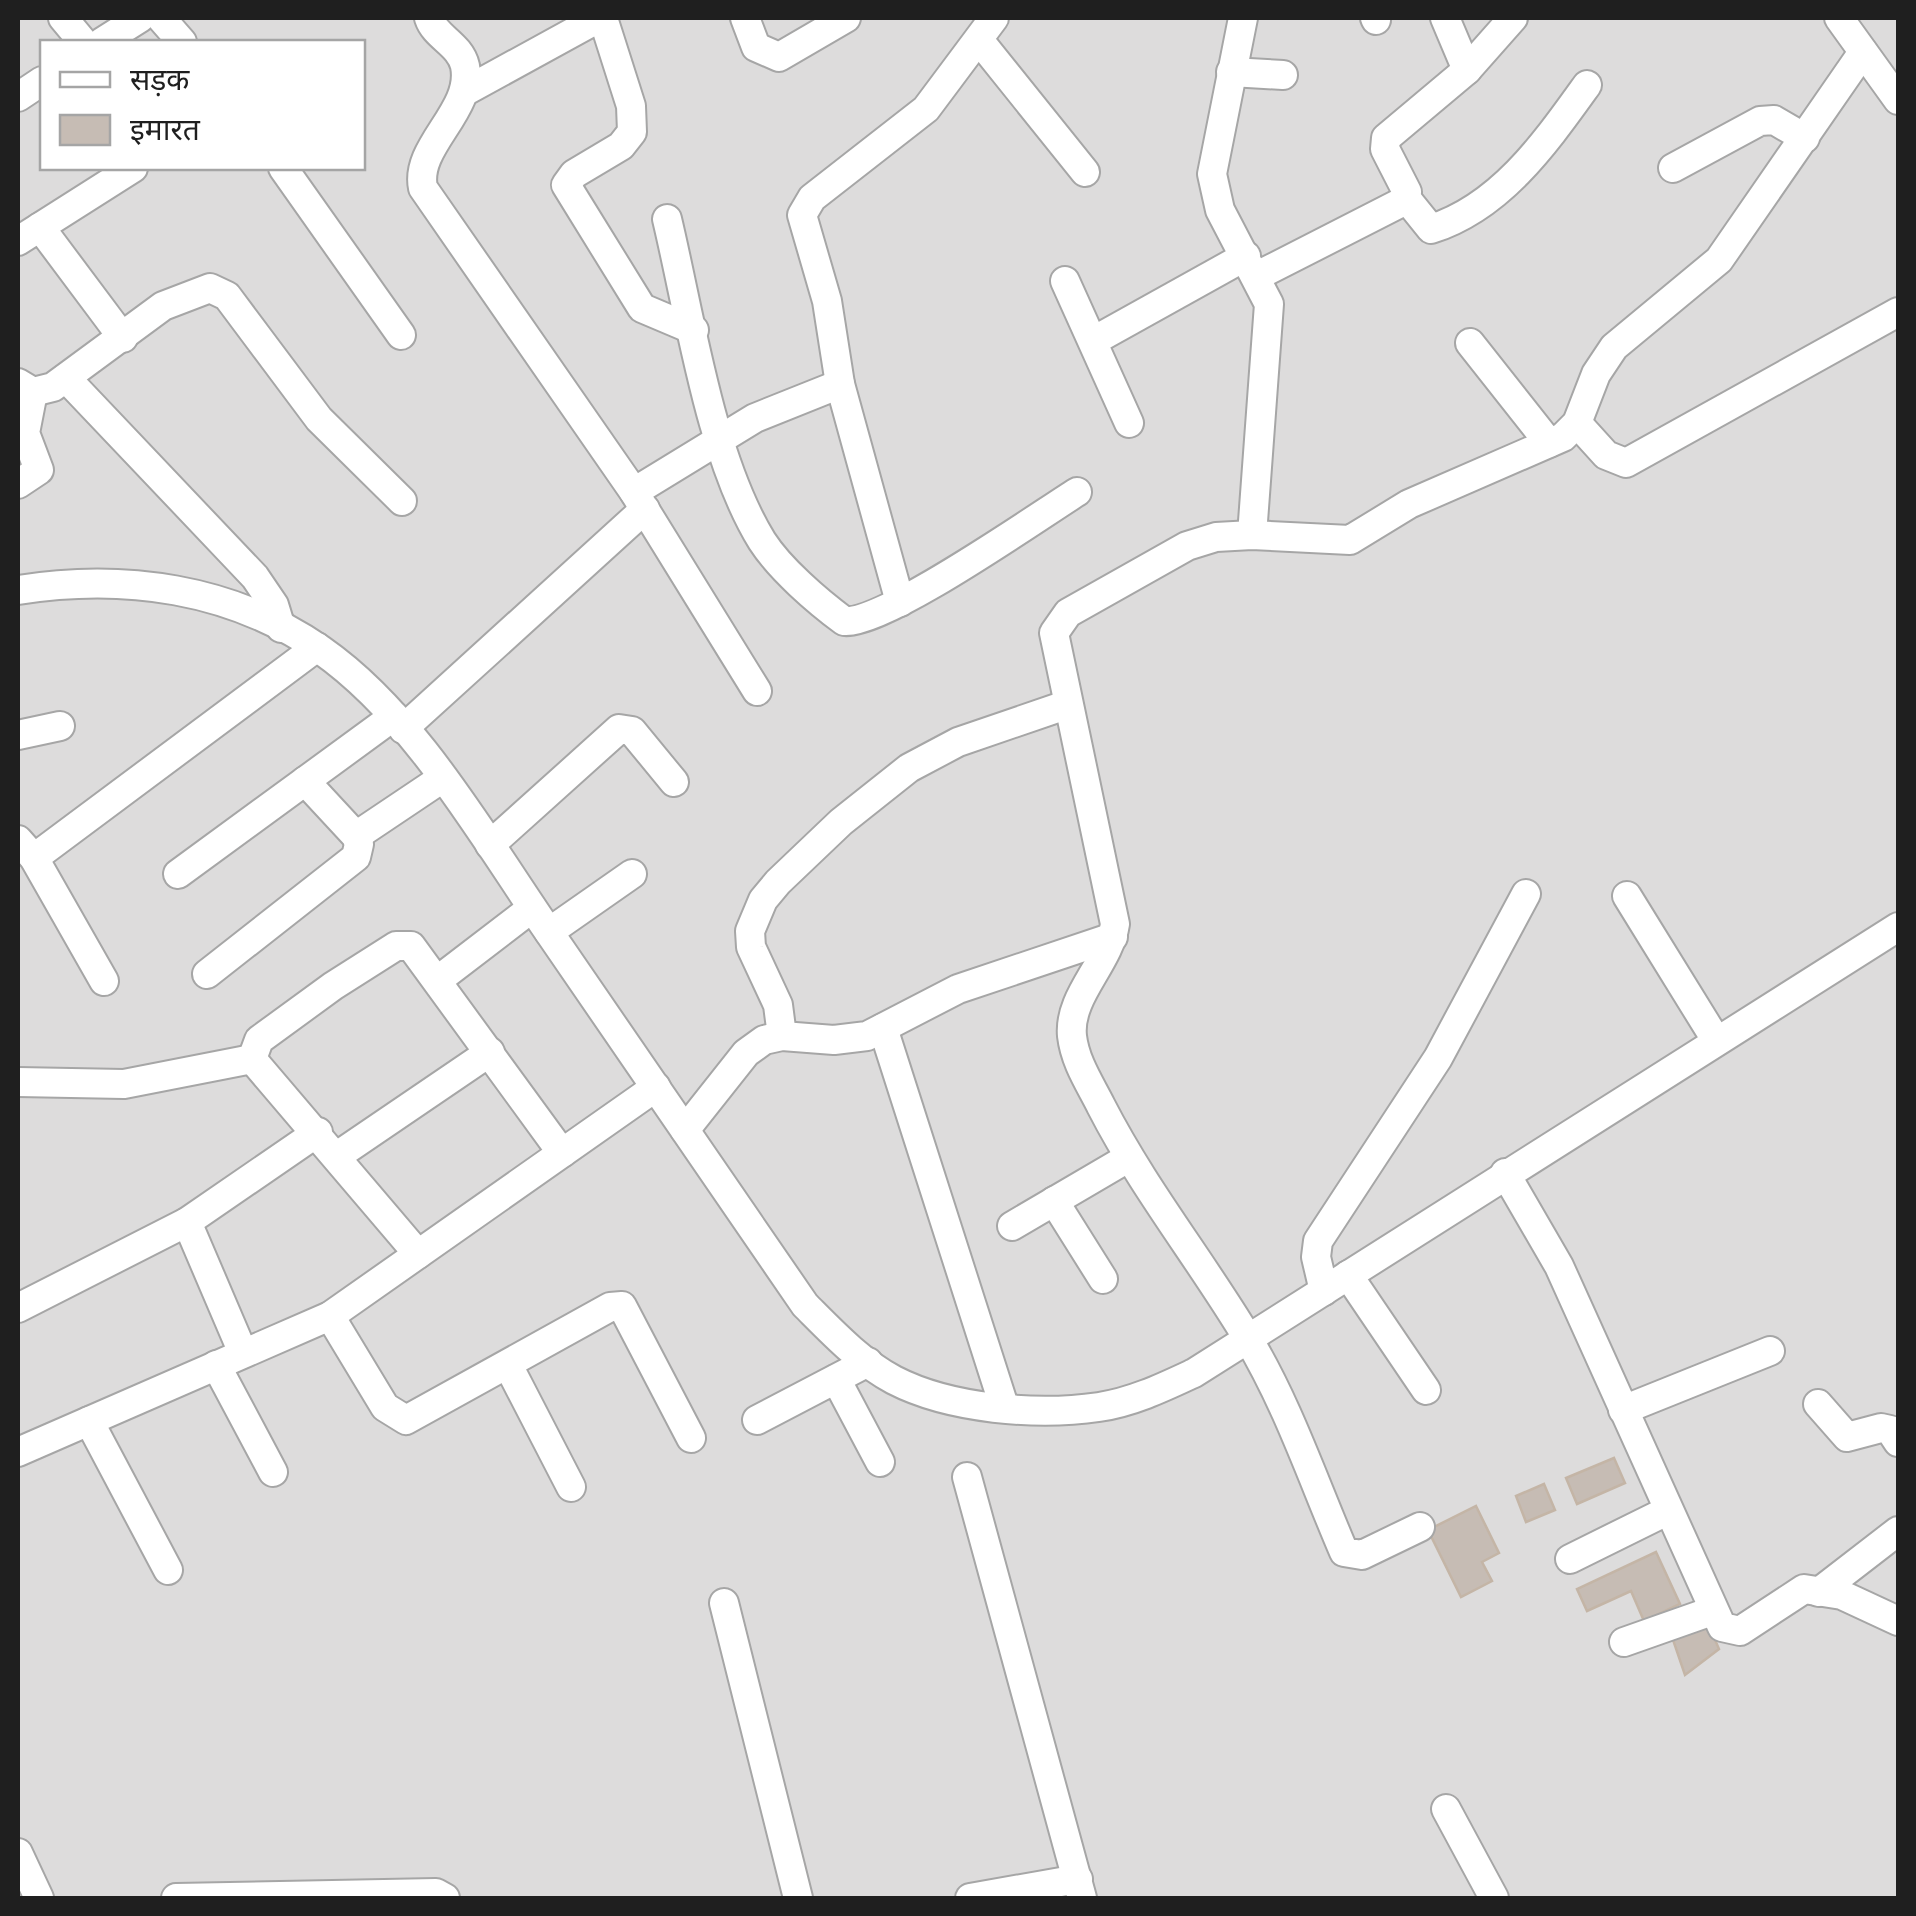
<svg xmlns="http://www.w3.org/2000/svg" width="1916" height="1916" font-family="Lato,'Noto Sans Devanagari',sans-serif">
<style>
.residential{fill:#dddcdc;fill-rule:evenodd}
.building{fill:#c6bcb4;stroke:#c4b5a6;stroke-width:2.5}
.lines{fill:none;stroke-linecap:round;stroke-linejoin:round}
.minor-casing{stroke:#a6a6a6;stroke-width:32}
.minor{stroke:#fff;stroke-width:28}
</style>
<rect width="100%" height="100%" fill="#f1ede5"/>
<!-- residential -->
<path class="residential" d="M18,18h1880v1880h-1880zM42,42h320v126h-320z"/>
<!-- building -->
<g class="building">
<polygon points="1614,1458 1625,1483 1577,1504 1566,1478"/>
<polygon points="1544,1484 1555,1510 1526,1522 1516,1496"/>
<polygon points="1476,1506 1499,1553 1482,1562 1492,1581 1461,1597 1428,1530"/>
<polygon points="1656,1552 1680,1604 1644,1621 1631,1591 1587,1611 1577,1589"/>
<polygon points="1706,1619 1719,1649 1685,1675 1671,1634"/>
</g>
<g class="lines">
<!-- minor casing -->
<g class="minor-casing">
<g id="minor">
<polyline points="63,18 83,42"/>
<polyline points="161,18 182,42"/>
<path d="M429,18c6,19 31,26 36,48 9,45 -51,80 -42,122l211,304 123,199"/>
<polyline points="603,18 631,106 632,132 621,146 574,174 566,185 642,308 694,330"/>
<polyline points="745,18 756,47 779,57 846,18"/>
<polyline points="1243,18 1212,174 1220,210 1269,304 1252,535"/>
<polyline points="1375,18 1376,20"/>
<polyline points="1445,18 1467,70"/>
<polyline points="1839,18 1898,100"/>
<polyline points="979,40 1085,172"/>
<polyline points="102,42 140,18"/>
<polyline points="1231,72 1283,75"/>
<polyline points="464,92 599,18"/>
<polyline points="18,97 42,81"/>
<polyline points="283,168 401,335"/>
<polyline points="1673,168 1760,121 1774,120 1805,138"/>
<path d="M1406,198l25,31c70,-22 115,-87 156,-144"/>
<path d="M667,219c23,96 43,238 95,322 18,28 55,60 82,80 38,5 193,-104 233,-129"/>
<polyline points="40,227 123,338"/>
<polyline points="18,241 133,168"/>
<polyline points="1257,276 1404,201 1407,192 1385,149 1386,138 1467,70 1513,18"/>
<polyline points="1065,281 1129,423"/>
<polyline points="1095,340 1246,256"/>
<polyline points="1470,343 1549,443"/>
<polyline points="66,378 255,577 274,605 281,628"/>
<polyline points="18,383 33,392 53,387 163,306 210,288 227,296 319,419 402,501"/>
<polyline points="1577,423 1606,455 1626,463 1898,312"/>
<polyline points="18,484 39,470 25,433 33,392"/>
<polyline points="634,492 755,418 840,384"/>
<path d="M18,590c105,-17 214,-2 303,60 92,64 160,183 223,275 87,126 174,253 261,380 27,27 55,57 89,75 56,29 143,36 205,27 34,-5 65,-20 95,-34l704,-446"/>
<polyline points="900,602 840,384 827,301 802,215 812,198 926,109 994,18"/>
<polyline points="403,729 645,509"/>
<polyline points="18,735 60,726"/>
<polyline points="356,836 441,779"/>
<polyline points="18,840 34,858 104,981"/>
<polyline points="490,845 619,729 632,731 674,782"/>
<polyline points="34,858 317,647"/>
<polyline points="178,874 394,716"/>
<polyline points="1627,896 1716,1040"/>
<polyline points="549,932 632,874"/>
<polyline points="207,974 356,857 359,844 356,836 305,781"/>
<polyline points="438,980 532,908"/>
<polyline points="883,1028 1004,1406"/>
<polyline points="782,1036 778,1005 751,947 750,931 763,900 778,882 841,822 909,768 958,742 1066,705"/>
<polyline points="18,1082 124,1084 252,1059"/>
<polyline points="685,1130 746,1053 764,1040 782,1036 834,1040 867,1036 958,989 1113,937"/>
<polyline points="337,1156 490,1052"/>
<polyline points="1505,1173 1559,1266 1722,1627 1740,1631 1804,1589 1842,1595 1898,1621"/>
<polyline points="1054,1201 1103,1279"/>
<polyline points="187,1222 243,1353"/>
<polyline points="1012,1226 1128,1158"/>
<polyline points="418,1254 252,1059 259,1040 333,986 396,946 411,946 562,1153"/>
<polyline points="1348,1275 1426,1390"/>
<polyline points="1324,1291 1316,1257 1318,1241 1438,1058 1526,894"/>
<polyline points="18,1308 187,1222 318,1132"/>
<polyline points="330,1316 385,1407 406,1420 610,1307 622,1306 691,1438"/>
<polyline points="216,1365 273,1472"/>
<polyline points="508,1365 571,1487"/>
<polyline points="836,1379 880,1462"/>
<polyline points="1818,1404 1847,1437 1881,1428 1890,1430 1898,1442"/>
<polyline points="1623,1410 1770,1351"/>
<polyline points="757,1420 868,1362"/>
<polyline points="89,1421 168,1570"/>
<polyline points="18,1452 330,1316 656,1087"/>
<polyline points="967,1477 1082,1898"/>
<path d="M1420,1527l-58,28 -18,-3c-31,-72 -56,-147 -97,-215 -47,-78 -104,-149 -146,-231 -11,-22 -26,-44 -29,-70 -4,-40 37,-72 43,-112l-61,-291 14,-20 119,-67 29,-9 36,-2 98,5 59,-36 154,-67 14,-14 19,-49 18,-27 105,-87 144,-208"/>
<polyline points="1570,1559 1667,1511"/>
<polyline points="1819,1592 1898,1531"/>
<polyline points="724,1603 798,1898"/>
<polyline points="1624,1642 1712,1611"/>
<polyline points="1446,1809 1494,1898"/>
<polyline points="18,1853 39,1898"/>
<polyline points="176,1898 436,1893 445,1898"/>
<polyline points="970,1898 1078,1879"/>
</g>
</g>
<!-- minor -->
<use href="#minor" class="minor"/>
</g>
<!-- border -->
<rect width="1916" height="1916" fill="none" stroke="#1f1f1f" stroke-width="40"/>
<!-- legend -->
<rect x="40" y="40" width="325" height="130" fill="#ffffff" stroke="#a5a5a5" stroke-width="2.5"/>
<rect x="60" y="72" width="50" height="15" fill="#ffffff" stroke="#a5a5a5" stroke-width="2.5"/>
<text x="130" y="90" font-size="30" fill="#1f1f1f">सड़क</text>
<rect x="60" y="115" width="50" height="30" fill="#c6bcb4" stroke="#a5a5a5" stroke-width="2.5"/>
<text x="130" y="140" font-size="30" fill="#1f1f1f">इमारत</text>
</svg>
